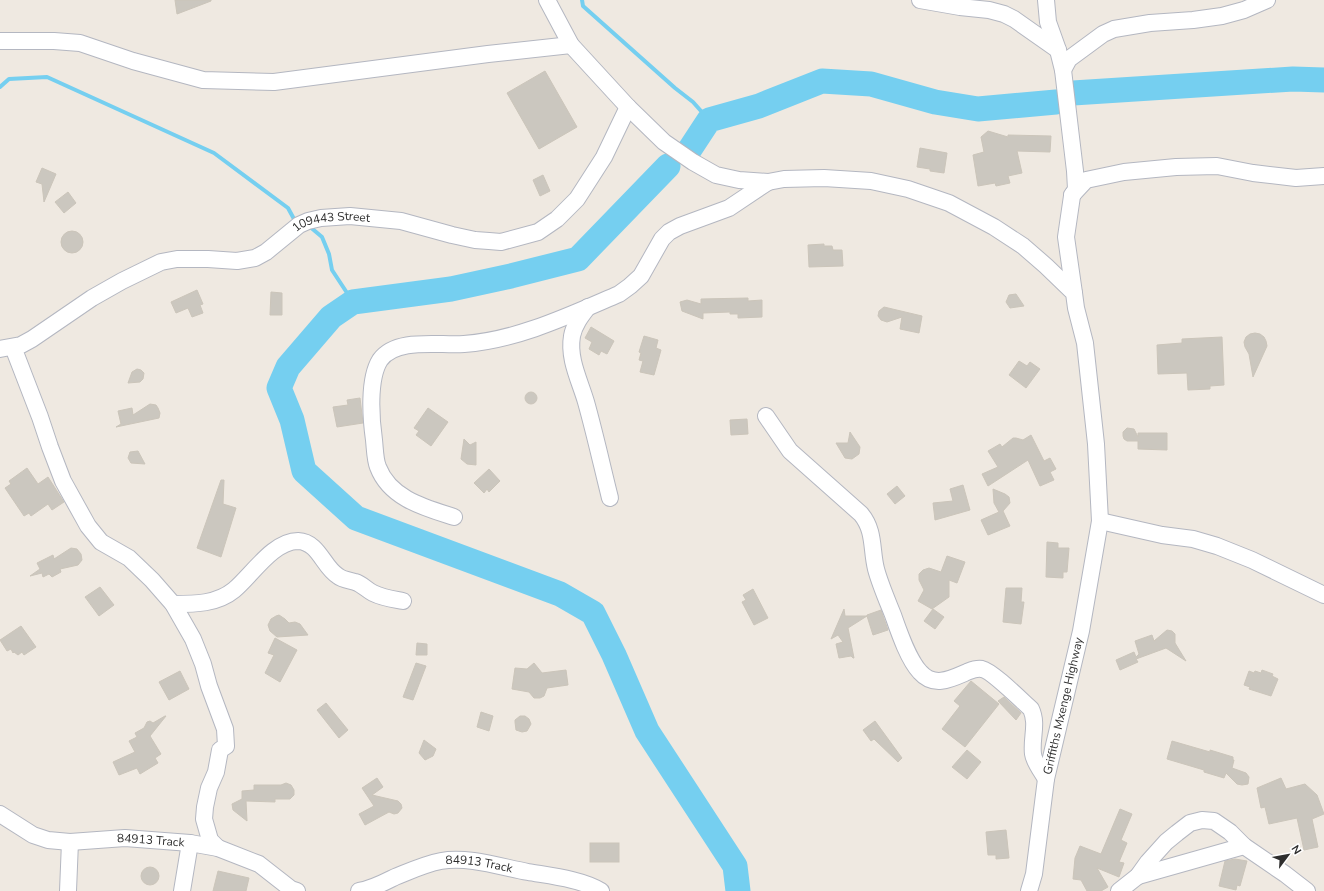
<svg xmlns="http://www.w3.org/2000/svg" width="1324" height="891" font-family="'Nunito Sans',sans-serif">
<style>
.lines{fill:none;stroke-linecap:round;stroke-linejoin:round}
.stream{stroke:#75cff0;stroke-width:4}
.river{stroke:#75cff0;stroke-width:25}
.building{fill:#cbc7bf;stroke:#cbc5ba}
.minor-casing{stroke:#b4b7c1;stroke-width:18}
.minor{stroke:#fff;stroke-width:16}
.labels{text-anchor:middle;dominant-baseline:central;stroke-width:3;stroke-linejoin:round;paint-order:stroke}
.street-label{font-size:12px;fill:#2e2e2e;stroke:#fff}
</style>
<rect width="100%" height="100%" fill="#efe9e1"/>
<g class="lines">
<!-- stream -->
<g class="stream">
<polyline points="582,0 583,6 675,88 693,102 709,120"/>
<polyline points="0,87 9,79 47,77 214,153 288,208 294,219"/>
<polyline points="309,226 322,237 329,254 332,270 353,302"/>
</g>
<!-- river -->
<g class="river">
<polyline points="1073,93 1293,79 1324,80"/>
<polyline points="690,149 709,120 759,106 822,81 871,84 935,102 978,109 1056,102"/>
<polyline points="668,166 578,259 511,276 451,289 353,302 331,317 288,367 279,388 292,420 304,471 356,518 560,594 593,613 614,655 647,731 735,866 738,891"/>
</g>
</g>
<!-- building -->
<g class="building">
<polygon points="175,0 211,0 211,1 177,14"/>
<polygon points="545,71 577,127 539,149 507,93"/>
<polygon points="988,131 1008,137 1008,135 1051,136 1050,152 1017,151 1022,173 1008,176 1010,183 996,186 995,183 978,186 973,155 984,152 981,137"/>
<polygon points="920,148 947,153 944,173 930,171 930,169 917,167"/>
<polygon points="42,168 56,174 44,202 42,184 36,182"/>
<polygon points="543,175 550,191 540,196 533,180"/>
<polygon points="68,192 76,203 64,213 55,202"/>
<circle cx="72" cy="242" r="11"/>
<polygon points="824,244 824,246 832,246 833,250 842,250 843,266 809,267 808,245"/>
<polygon points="197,290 203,304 200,305 203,313 192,317 188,308 176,313 171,302"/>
<polygon points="271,292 282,293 282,315 270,315"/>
<polygon points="1016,294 1024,306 1010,308 1006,302 1009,295"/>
<polygon points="748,298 748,301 762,300 762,317 738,318 738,314 730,314 730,312 703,313 703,319 682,311 680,302 687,300 701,304 701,299"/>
<polygon points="884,307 922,316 919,333 900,329 902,317 887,322 881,320 878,316 879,311"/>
<polygon points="591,327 614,341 607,354 601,351 599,355 589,349 592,342 585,338"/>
<polygon points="1255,333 1260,334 1264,337 1266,341 1267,346 1253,377 1249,354 1245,347 1244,342 1246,337 1250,334"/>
<polygon points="644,336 658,340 656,348 661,350 654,375 640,372 643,361 639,360 641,353 639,352"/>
<polygon points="1222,337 1224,385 1210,386 1210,389 1188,390 1187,373 1158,374 1157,345 1182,343 1182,339"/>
<polygon points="1019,361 1027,366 1030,362 1040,369 1026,388 1009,375"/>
<polygon points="137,369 141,370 144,373 143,379 140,382 128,383 132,372"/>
<circle cx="531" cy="398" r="6"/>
<polygon points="360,398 363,423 337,427 333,407 348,405 347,400"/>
<polygon points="150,404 156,405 158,408 160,413 159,418 116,427 121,424 118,411 132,408 133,415"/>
<polygon points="428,408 448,422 431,446 416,435 419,431 414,428"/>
<polygon points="747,419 748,434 731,435 730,420"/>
<polygon points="1127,428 1134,429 1138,437 1138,433 1167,433 1167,450 1138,449 1138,441 1127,441 1124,439 1123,436 1123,432"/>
<polygon points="850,432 860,447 859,454 852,459 845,458 836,443 848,443"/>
<polygon points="1031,435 1044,461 1050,458 1056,469 1050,472 1054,480 1040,486 1028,460 988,486 982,474 998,467 988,451 1000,444 1002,447 1013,438 1016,438 1023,440"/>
<polygon points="464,439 470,445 476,442 476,465 467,464 461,459"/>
<polygon points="138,451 145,464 131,463 128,458 130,452"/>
<polygon points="27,468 38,484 48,477 64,502 52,510 48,504 31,516 29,513 24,516 5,488 11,484 9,481"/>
<polygon points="489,469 500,481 489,492 487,489 484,493 474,483"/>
<polygon points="221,480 224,480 223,504 236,508 221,557 197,548"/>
<polygon points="963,485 970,510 935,520 933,503 953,501 950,489"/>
<polygon points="897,486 905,496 895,504 887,494"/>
<polygon points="993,489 1005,494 1009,497 1010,503 1003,511 1010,526 988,535 981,520 999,512 994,503"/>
<polygon points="1047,542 1058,543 1058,548 1069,548 1067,572 1063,572 1063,578 1046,577"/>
<polygon points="71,548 77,549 81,554 82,560 78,565 60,569 61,572 52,577 49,574 43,577 42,573 30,576 40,569 37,563 53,555 54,559"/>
<polygon points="947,556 965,562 957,583 949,580 949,597 932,609 918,601 924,590 919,580 919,574 923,570 929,568 941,572"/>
<polygon points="100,587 114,605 99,616 85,597"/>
<polygon points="1006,588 1022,588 1021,602 1024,602 1021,624 1003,622"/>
<polygon points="753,589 768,618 754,625 742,602 746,600 743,595"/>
<polygon points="844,609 845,616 867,616 867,615 881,610 888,630 873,635 867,616 848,628 854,658 853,658 851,656 839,658 836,644 843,642 838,635 831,639"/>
<polygon points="933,609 944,617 935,629 924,621"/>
<polygon points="279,615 285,619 289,623 295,622 300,624 308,635 277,637 270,631 268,625 271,619 276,616"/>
<polygon points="21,626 36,647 24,655 22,652 18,655 14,652 13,653 11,649 7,651 0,640"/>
<polygon points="1167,630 1172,631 1175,634 1175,643 1186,661 1166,648 1136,659 1138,662 1120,670 1116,660 1134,652 1136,657 1139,654 1135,641 1152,635 1154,641"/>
<polygon points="275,638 297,650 280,682 265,673 274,655 268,653"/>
<polygon points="417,643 427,644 427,655 416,655"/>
<polygon points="416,663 426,666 413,700 403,697"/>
<polygon points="534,663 542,673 566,670 568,685 547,688 544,696 540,698 534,698 529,692 512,689 515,668 527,669"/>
<polygon points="1262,670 1273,674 1272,676 1278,679 1271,696 1249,689 1250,687 1244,685 1249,671 1254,673 1255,671 1261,673"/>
<polygon points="180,671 189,689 169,700 159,682"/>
<polygon points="971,681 999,704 965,747 942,729 960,706 954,701"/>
<polygon points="1004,697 1021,713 1016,720 998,701"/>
<polygon points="326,703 348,730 339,738 317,710"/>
<polygon points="481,712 493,716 489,731 477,727"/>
<polygon points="165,716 166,716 150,736 161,754 155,758 158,763 140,774 137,768 119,775 113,762 135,752 129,741 137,737 135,733 144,728 147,722 150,721 153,723"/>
<polygon points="520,716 525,716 529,719 531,724 527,731 522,732 516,730 515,722 515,720"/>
<polygon points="875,721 902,758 898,762 874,739 871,741 863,730"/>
<polygon points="424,740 436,749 433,756 425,760 419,753"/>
<polygon points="1172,741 1210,752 1210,750 1233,757 1233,760 1234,760 1232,768 1246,773 1249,777 1248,784 1242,785 1237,784 1226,773 1224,778 1204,772 1204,770 1167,759"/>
<polygon points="967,750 981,762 967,779 952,767"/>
<polygon points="377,778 383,787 372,795 398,801 401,804 402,808 398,813 394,814 389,812 365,825 359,814 374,806 362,788"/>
<polygon points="1281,778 1286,789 1305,784 1317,795 1324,814 1312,819 1318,847 1304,850 1297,818 1269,824 1265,807 1261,808 1257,788"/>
<polygon points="286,783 291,785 294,790 294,795 290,799 275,799 275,802 246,801 247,821 233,810 232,804 242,799 242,791 254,790 254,785 281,785"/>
<polygon points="1120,809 1132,814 1121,840 1127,843 1119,862 1124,863 1119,877 1097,868 1108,887 1101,891 1087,891 1081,880 1073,879 1075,858 1080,846 1101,854"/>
<polygon points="1006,830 1009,858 996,859 996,855 988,855 986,832"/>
<rect x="590" y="843" width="29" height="19"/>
<polygon points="1235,859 1247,861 1240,886 1237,885 1236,890 1219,886 1225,861"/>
<circle cx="150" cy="876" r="9"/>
<polygon points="218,871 249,878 246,891 213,891"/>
</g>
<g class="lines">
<!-- minor casing -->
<g class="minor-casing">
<g id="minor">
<polyline points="547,0 571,45 628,107 664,142 693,162 716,175 739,180 768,182 784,179 824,178 871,181 908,189 949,203 994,227 1023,246 1046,266 1074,293 1076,308 1085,343 1096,444 1100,521 1081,631 1046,779 1034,874 1029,891"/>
<polyline points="920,0 960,7 989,10 1004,14 1014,19 1058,50"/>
<polyline points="1046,0 1048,22 1058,50 1063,70 1075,171 1076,189 1072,196 1066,237 1074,293"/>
<polyline points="0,41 54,41 80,43 133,61 203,80 274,82 488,54 571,45"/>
<polyline points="1063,70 1069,59 1103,34 1114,29 1150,23 1193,20 1222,16 1244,10 1267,0"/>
<polyline points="1072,195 1086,180 1124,172 1176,167 1217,166 1253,173 1296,178 1324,176"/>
<path d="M588,307c-7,9 -14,18 -16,29 -4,23 8,45 14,66 9,32 16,64 24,96"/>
<polyline points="13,347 40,417 50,447 63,481 88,526 101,542 129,558 152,580 173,604 193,639 203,664 209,686 225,729 226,746 220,750 216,772 209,788 205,807 204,819 210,840 218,848"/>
<path id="s1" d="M0,349l21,-4 11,-6 60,-41 30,-17 39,-19 16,-3h31l29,2 18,-3 11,-6 33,-27 9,-4 13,-3 29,-2 51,5 51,14 23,5 14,1 12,1 37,-10 19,-13 20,-20 27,-42 24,-50"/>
<path d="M766,416l24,35 71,63c14,17 10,35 15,55 4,15 11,31 17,46 6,17 15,44 27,57 14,16 31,7 47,0 5,-2 9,-4 15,-3 10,2 40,32 49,40 7,15 0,29 2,45 1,8 9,18 13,25"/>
<path d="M454,517c-28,-9 -64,-18 -76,-50 -3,-7 -3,-18 -4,-27 -3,-21 -6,-61 6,-80 16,-23 60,-14 84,-16 54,-4 106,-29 155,-50l11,-8 11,-10 21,-37 7,-7 11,-6 49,-18 39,-26"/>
<polyline points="1100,521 1162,535 1193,539 1217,546 1252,560 1324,595"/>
<path d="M173,604c22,0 44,0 61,-14 18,-15 39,-49 64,-49 21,1 25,26 40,35 5,4 11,4 17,6 7,2 12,8 18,11 10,5 19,6 30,8"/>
<path id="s2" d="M0,814l33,21 15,5 22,2 55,-4 65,5 28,5 41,16 32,25 6,2"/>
<polyline points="1138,876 1244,846"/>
<polyline points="68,891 70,842"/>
<polyline points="182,891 190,843"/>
<path id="s3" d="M359,891c13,-2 24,-8 36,-14 15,-6 30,-13 46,-16 27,-5 60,6 87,11 23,4 53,7 73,19"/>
<polyline points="1119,891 1138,876 1148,862 1166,842 1177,833 1190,823 1202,820 1214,821 1230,832 1244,846 1285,874 1307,891"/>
</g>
</g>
<!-- minor -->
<use href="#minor" class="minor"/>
</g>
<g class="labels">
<!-- street labels -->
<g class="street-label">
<text stroke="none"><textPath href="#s1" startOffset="367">109443 Street</textPath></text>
<text transform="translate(1063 706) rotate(-77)">Griffiths Mxenge Highway</text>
<text stroke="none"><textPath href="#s2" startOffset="158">84913 Track</textPath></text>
<text stroke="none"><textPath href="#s3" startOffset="126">84913 Track</textPath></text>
</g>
</g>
<!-- north arrow -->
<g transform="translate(1288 855) rotate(58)" stroke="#ffffff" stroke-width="3" paint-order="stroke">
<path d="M0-3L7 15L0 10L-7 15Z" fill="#2e2e2e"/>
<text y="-6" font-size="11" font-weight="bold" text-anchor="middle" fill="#2e2e2e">N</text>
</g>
</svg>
